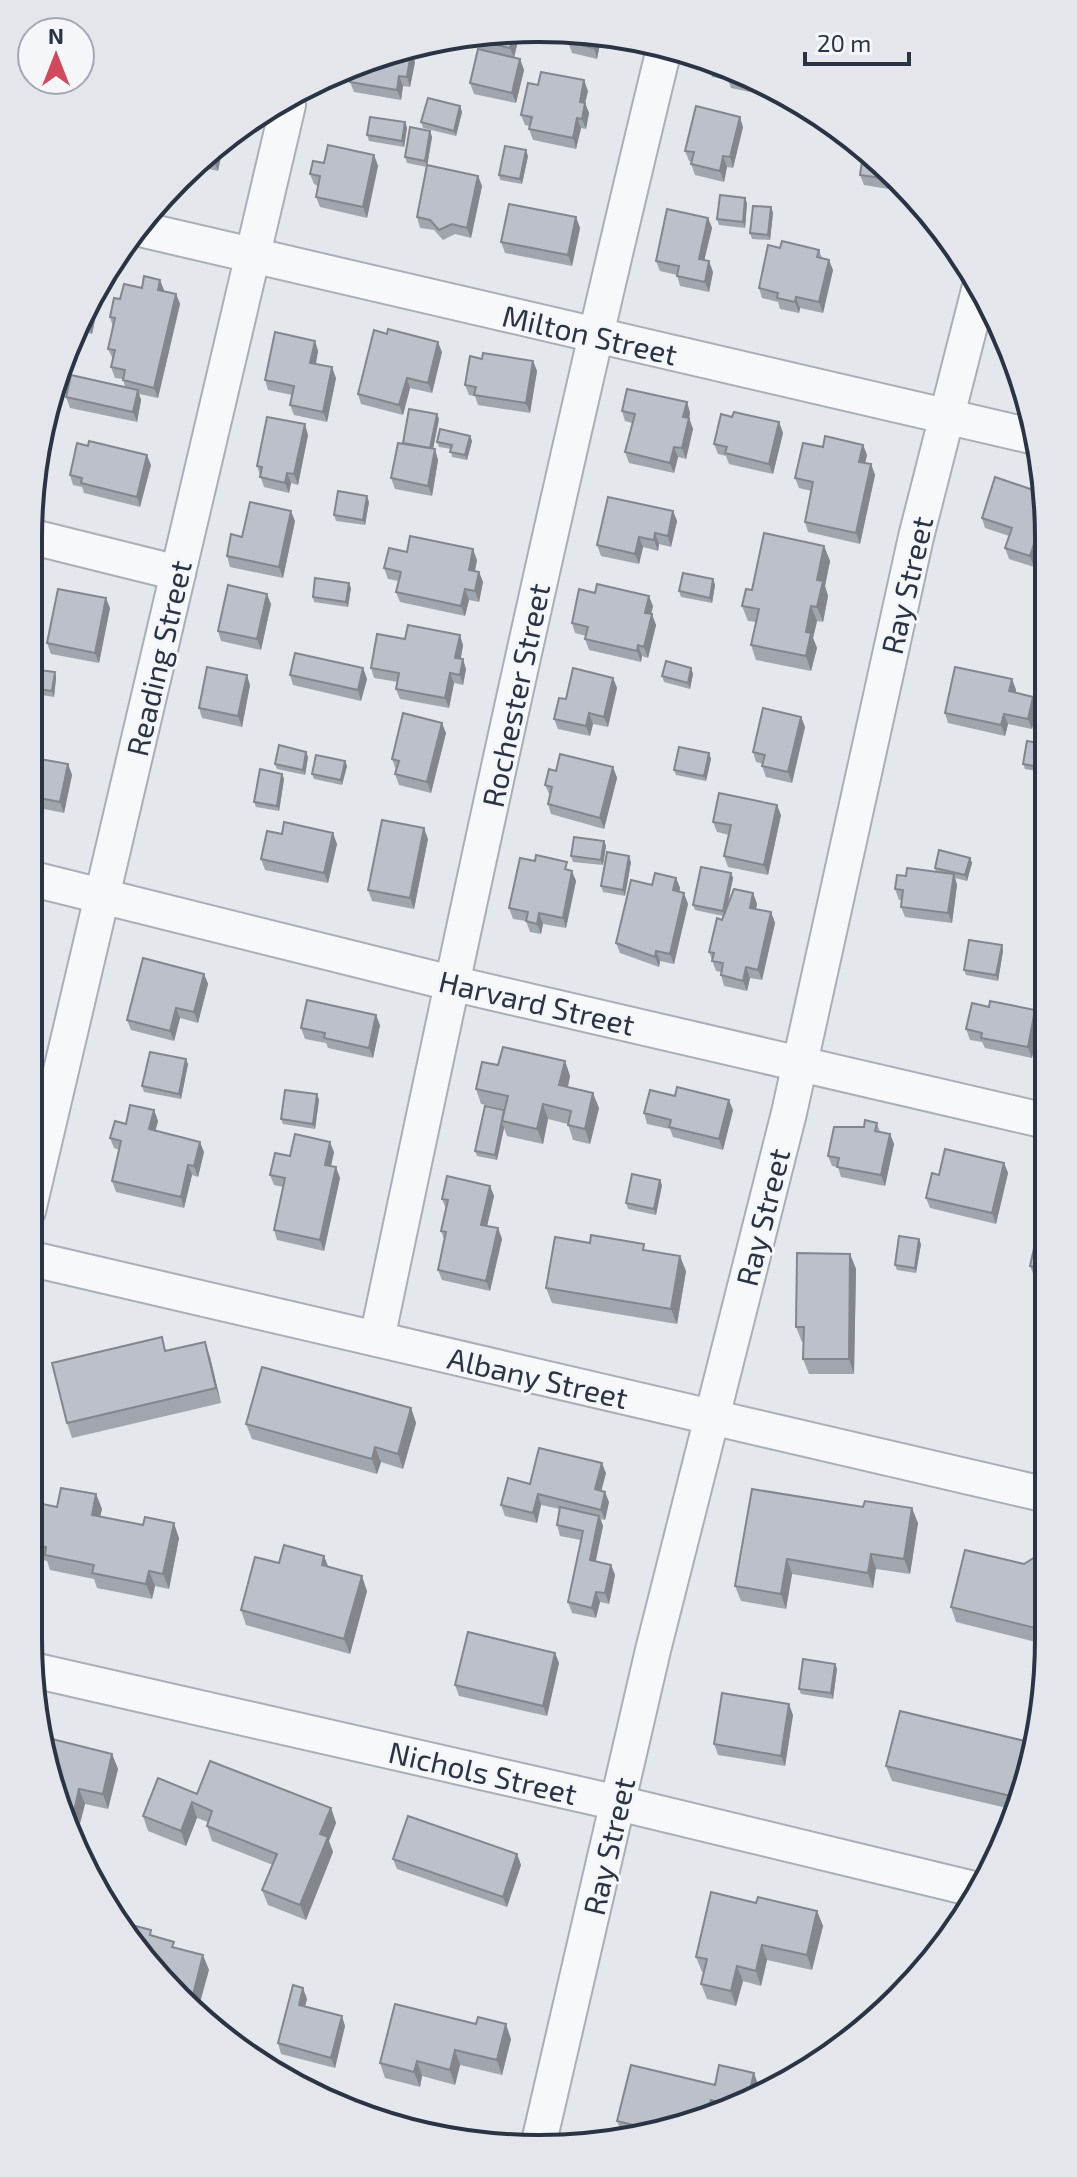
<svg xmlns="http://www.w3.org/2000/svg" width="1077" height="2177" font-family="'Exo 2',sans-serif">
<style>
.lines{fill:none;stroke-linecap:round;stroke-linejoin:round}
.minor-casing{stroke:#a9aeb7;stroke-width:38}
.minor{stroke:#f7f8fa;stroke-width:34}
.wall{fill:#a1a5ae}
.shaded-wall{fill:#83868d}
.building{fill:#bbc0ca;stroke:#83868d;stroke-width:2}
.labels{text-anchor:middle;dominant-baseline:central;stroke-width:6;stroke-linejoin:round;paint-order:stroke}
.street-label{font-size:30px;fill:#2b3445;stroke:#f4f6f9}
.rim{fill:none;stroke:#2b3445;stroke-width:4}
</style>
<rect width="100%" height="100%" fill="#e4e7ec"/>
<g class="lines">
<!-- minor casing -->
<g class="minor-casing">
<g id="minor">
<polyline points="144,230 1035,437"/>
<polyline points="29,536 178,573"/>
<polyline points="29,878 451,983 1046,1121"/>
<polyline points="28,1211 288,105"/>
<polyline points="28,1258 1047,1495"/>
<path d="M377,1339c90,-430 182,-859 286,-1286"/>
<polyline points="33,1670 618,1803 978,1890"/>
<polyline points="539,2142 653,1650 789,1113 916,537 979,290"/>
</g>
</g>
<!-- minor -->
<use href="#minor" class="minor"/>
</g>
<!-- wall -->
<g class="wall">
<polygon points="571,29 609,39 607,46 600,44 597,59 572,53 568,42 568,40 566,39 563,30"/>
<polygon points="519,36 514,58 520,59 524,70 516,103 474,94 470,83 480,50 477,42"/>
<polygon points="412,53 415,62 410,87 403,86 401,100 354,92 350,82 350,79 342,78 341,75 374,55"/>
<polygon points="709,66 764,80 766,82 752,79 750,92 731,88 728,80 712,77"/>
<polygon points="538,85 588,91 585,103 589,113 586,129 581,128 576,149 533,140 529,129 530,126 525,125 521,115"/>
<polygon points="460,106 462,112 456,136 423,128 421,122"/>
<polygon points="405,122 407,128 404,147 369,141 367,135"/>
<polygon points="743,127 733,168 727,167 724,182 695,175 691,164 692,162 689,161 685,151"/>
<polygon points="430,131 432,137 427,166 478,176 482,186 471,238 455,234 443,240 434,230 420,228 417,217 427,167 407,163 405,157"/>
<polygon points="224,142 218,171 196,166 194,174 188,172 202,155"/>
<polygon points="864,148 907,192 864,185 860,175"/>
<polygon points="374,155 378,166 367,218 320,207 316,197 318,186 314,184 310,174 324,163"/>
<polygon points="528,156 522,184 500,180 499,175"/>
<polygon points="747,203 745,228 719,225 717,219"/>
<polygon points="771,207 773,213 770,240 752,239 750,233"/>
<polygon points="576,217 580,228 572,266 505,253 501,242"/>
<polygon points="708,218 712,228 704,260 713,272 709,292 680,286 677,275 660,271 656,261"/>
<polygon points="780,248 819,250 822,258 833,270 823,313 800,308 799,313 780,309 778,302 762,298 759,288"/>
<polygon points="142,288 176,294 180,304 158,398 139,394 141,400 137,422 70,408 66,397 125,387 123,379 115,378 111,367 113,359 108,349 113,327 110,317 120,299"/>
<polygon points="95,294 98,305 92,334 81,331 78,341 73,340 80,313"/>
<polygon points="315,341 318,351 316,364 336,378 327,422 294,415 290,405 292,395 268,390 265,380"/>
<polygon points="442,352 432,393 410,388 403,415 361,404 358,394"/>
<polygon points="482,359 533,361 537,371 530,413 478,405 475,396 469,395 465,385"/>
<polygon points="687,402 690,413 689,418 693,429 686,459 678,457 674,473 629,463 625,452 632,423 625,421 622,411"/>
<polygon points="437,414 439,419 433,449 438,460 432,496 395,489 391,478 403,444"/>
<polygon points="732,417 779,422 783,433 773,474 729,464 726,456 718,454 714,444"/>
<polygon points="308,435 298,485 291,483 289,493 264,487 257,466"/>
<polygon points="470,436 472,441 467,460 452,457 451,449 439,447 437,442"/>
<polygon points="863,445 867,455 865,463 871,464 875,475 860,544 808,532 805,522 811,491 799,488 795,478 823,447"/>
<polygon points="151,465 140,507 84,493 82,487 73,485 70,475"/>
<polygon points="1045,494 1034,567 1009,559 1005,548 1009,536 985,528 982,518"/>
<polygon points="369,502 365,525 336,521 334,515"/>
<polygon points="673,511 677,521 671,547 659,544 658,551 643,547 639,564 601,556 597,545"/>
<polygon points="295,521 283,578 230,567 227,556 242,537"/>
<polygon points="824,546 830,561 825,586 828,596 823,622 817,621 813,638 817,648 811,671 756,660 751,645 756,622 748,621 742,606 752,590"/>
<polygon points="407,552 477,560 475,571 479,572 483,582 479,602 469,600 465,616 400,602 396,592 399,581 388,579 384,568"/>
<polygon points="713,579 715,585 712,603 681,597 679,591"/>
<polygon points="351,588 348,607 314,602 313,597"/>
<polygon points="271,604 261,650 221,641 218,631"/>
<polygon points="653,606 651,614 656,625 648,658 642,656 641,662 589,650 585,639 586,636 575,633 572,623"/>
<polygon points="110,608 99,663 51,654 47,643"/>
<polygon points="405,639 463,645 461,658 466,669 463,685 454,683 449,708 400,699 396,689 398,682 374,678 371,668"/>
<polygon points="363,668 367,679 361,701 293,685 290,675"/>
<polygon points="691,668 693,674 690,689 664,682 662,676"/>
<polygon points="55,672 56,678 54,697 30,693 29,684"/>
<polygon points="613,678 617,688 608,727 593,724 590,736 558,729 554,719 566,699"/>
<polygon points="1012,679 1016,690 1015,693 1033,697 1037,707 1032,729 1008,724 1005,736 948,723 945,713"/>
<polygon points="250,685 242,727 202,718 199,708"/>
<polygon points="801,717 805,727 792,783 766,777 762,766 763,764 756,762 753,752"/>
<polygon points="446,733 431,793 399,785 395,774 396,770 392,759"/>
<polygon points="1045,744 1046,773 1025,769 1023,764"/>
<polygon points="306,752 308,757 305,775 277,769 275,764"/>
<polygon points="709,753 711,759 706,781 676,775 674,770"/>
<polygon points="29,757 68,764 72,775 64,813 29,806"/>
<polygon points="345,761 347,766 342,785 314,779 312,774"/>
<polygon points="613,767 617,778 604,829 551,814 548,804 550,796 545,785 556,771"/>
<polygon points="282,774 284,779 279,811 256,807 254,802"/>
<polygon points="781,815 768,875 728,867 724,856 729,835 717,832 713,822"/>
<polygon points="282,834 337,844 328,883 265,870 261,859"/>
<polygon points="428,839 414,909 372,901 368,890"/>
<polygon points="604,841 606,846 603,865 573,862 571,856"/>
<polygon points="970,858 972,863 967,881 955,878 957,885 952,923 905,917 901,907 902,900 899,900 895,889 936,872 935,868"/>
<polygon points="631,862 625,896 603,892 601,886"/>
<polygon points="570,870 576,881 566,928 543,924 541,934 530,932 526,921 513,919 509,908"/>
<polygon points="731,873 733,878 727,908 753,893 757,904 756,909 771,912 775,923 762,980 750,978 747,991 724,986 721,975 721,972 716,971 709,952 723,916 695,910 693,905"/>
<polygon points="676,878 680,888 679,892 688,904 674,964 660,961 659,967 620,953 616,943 652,885"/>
<polygon points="1002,945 1003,951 998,981 966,975 964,970"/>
<polygon points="204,974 208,984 198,1023 180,1018 174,1041 131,1030 127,1020"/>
<polygon points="1039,1021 1032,1058 985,1048 982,1042 970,1040 966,1029"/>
<polygon points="380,1025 373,1058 328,1048 326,1043 305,1039 301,1028"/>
<polygon points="565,1061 570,1076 568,1087 599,1108 590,1144 573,1140 568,1124 548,1119 543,1144 507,1136 504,1128 497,1160 477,1156 475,1151 504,1109 481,1104 476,1089 498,1065"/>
<polygon points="188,1064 181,1099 144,1092 142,1086"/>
<polygon points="317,1094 319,1100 315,1129 283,1124 281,1119"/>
<polygon points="154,1110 158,1121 155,1131 204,1152 198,1177 192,1175 184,1208 116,1192 112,1181 119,1150 114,1148 110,1138 126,1124"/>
<polygon points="733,1110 723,1150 673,1137 670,1129 647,1124 644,1113"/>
<polygon points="877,1123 880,1132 890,1134 894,1144 885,1186 841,1177 838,1167 832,1166 828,1156"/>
<polygon points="334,1152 331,1166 340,1178 324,1251 277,1240 274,1230 283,1187 274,1185 270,1175 290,1156"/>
<polygon points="1004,1163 1008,1173 996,1224 930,1208 926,1198 939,1175"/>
<polygon points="662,1185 656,1215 628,1209 626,1203"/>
<polygon points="490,1186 494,1196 487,1226 498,1228 502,1239 490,1291 442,1280 438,1270 444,1239 441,1231 446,1209 442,1199"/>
<polygon points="1047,1200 1047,1284 1036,1281 1030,1266"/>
<polygon points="590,1243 646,1251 686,1271 677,1324 552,1303 546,1288"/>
<polygon points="921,1244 916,1273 897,1270 895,1265"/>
<polygon points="850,1254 856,1269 854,1374 809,1374 803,1359 804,1342 802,1342 796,1327"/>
<polygon points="210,1357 221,1403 72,1438 67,1423"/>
<polygon points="411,1408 416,1423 403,1469 381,1462 377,1474 252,1439 246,1424"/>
<polygon points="606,1473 601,1491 609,1502 605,1520 601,1519 603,1526 595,1561 611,1565 615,1575 609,1604 600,1602 596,1618 572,1613 568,1602 581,1540 560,1536 557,1525 560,1509 541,1505 537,1523 505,1516 501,1505 530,1484"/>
<polygon points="96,1494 102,1509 100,1516 179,1538 169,1589 155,1586 152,1599 97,1588 94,1579 50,1570 47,1561 28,1557 28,1501 57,1507"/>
<polygon points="863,1507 918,1523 910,1574 876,1569 873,1588 792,1574 786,1609 741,1601 735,1586"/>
<polygon points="1048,1549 1048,1638 1040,1643 956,1622 951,1607"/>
<polygon points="324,1556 328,1567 367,1591 350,1654 246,1625 241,1610 279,1563"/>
<polygon points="555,1653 559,1663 547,1716 459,1696 455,1685"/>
<polygon points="835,1664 837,1669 833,1699 801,1694 799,1689"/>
<polygon points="793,1715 785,1766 718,1755 714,1744"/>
<polygon points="47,1738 112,1754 118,1769 108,1809 85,1804 78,1831 69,1829 55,1803"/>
<polygon points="1029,1742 1011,1809 892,1781 886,1766"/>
<polygon points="197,1794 331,1808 336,1823 329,1841 333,1852 306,1920 268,1905 262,1890 273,1865 212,1841 207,1826 208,1822 197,1818 186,1846 148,1831 143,1816"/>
<polygon points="517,1854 521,1865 507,1907 397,1869 393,1859"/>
<polygon points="756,1903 817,1911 823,1926 812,1970 767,1960 761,1986 743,1981 736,2006 707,1999 701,1984 704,1972 702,1972 696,1957"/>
<polygon points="307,1999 305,2006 345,2026 335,2068 281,2054 278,2043"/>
<polygon points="511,2039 502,2075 460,2065 455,2085 422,2076 420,2087 385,2078 380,2063"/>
<polygon points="754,2073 759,2088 757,2099 629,2137 623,2136 617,2121 715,2085"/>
</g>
<!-- shaded-wall -->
<g class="shaded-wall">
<polygon points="519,36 514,58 510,48 513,37"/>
<polygon points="596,36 600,44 597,59 594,48"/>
<polygon points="412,50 412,53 415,62 410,87 407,77 406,51"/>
<polygon points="520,59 524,70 516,103 512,93"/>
<polygon points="399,76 403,86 401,100 397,90"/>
<polygon points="747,76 751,77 752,79 750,92 746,82"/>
<polygon points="584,80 588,91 585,103 589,113 586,129 582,119 580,102"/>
<polygon points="460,106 462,112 456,136 454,131"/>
<polygon points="740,117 743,127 733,168 730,157"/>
<polygon points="577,118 581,128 576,149 573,138"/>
<polygon points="405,122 407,128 404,147 402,141"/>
<polygon points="430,131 432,137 427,167 425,161"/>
<polygon points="224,142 218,171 212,156 214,148"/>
<polygon points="526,150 528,156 522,184 520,179"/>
<polygon points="374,155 378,166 367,218 363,207"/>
<polygon points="723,156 727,167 724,182 720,171"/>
<polygon points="478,176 482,186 471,238 467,228"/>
<polygon points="745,198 747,203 745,228 743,222"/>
<polygon points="771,207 773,213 770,240 768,235"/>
<polygon points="576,217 580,228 572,266 568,255"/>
<polygon points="708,218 712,228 702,270 699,259"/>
<polygon points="829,260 833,270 823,313 819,302"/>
<polygon points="709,261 713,272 709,292 705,282"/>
<polygon points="160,280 164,290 162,300 158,290"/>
<polygon points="95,294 98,305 92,334 88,324 91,299"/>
<polygon points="176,294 180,304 158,398 154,388"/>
<polygon points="796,297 800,308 799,313 795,302"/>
<polygon points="78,322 81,331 78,341 75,332"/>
<polygon points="315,341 318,351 314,373 310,363"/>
<polygon points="438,342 442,352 432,393 428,383"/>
<polygon points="533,361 537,371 530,413 526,403"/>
<polygon points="332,367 336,378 327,422 323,412"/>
<polygon points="407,378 410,388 403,415 399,405"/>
<polygon points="138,390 141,400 137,422 133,412"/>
<polygon points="687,402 690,413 687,428 683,417"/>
<polygon points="437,414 439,419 432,454 430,448"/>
<polygon points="689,418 693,429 686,459 682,448"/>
<polygon points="779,422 783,433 773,474 769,464"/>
<polygon points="305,424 308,435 298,485 294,474"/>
<polygon points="470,436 472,441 467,460 465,455"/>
<polygon points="863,445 867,455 863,472 859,462"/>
<polygon points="674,447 678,457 674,473 670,463"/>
<polygon points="435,449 438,460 432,496 428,486"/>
<polygon points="147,455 151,465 140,507 137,497"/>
<polygon points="871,464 875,475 860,544 856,533"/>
<polygon points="287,473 291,483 289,493 285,483"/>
<polygon points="367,496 369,502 365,525 363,520"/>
<polygon points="291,511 295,521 283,578 279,567"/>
<polygon points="673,511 677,521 671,547 668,536"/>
<polygon points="1045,511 1045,533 1034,567 1030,556"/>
<polygon points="655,533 659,544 658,551 654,540"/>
<polygon points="639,537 643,547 639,564 635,554"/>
<polygon points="824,546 830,561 825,586 828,596 823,622 817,607 817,580"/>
<polygon points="473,549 477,560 473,580 469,570"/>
<polygon points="479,572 483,582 479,602 475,591"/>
<polygon points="713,579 715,585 712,603 710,598"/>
<polygon points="29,583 32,590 29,602"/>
<polygon points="349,583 351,588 348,607 346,602"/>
<polygon points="465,589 469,600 465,616 461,606"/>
<polygon points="267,594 271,604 261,650 257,639"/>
<polygon points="649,596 653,606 649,623 645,613"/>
<polygon points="106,598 110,608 99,663 95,653"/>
<polygon points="811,606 817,621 813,638 817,648 811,671 806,656 806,632"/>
<polygon points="652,614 656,625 648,658 644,647"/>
<polygon points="460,635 463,645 459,668 455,658"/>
<polygon points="638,645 642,656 641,662 637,651"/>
<polygon points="463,659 466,669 463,685 460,675"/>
<polygon points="363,668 367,679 361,701 358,690"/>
<polygon points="691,668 693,674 690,689 688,683"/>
<polygon points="55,672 56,678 54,697 52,691"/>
<polygon points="450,673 454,683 449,708 445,698"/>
<polygon points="247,675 250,685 242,727 238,716"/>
<polygon points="613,678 617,688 608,727 604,717"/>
<polygon points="1012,679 1016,690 1013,702 1009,691"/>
<polygon points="1033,697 1037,707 1032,729 1028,719"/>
<polygon points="589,713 593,724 590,736 586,726"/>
<polygon points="1004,714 1008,724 1005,736 1001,725"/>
<polygon points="801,717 805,727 792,783 788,772"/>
<polygon points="442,723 446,733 431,793 427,782"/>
<polygon points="306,752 308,757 305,775 303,770"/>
<polygon points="709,753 711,759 706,781 704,776"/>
<polygon points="345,761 347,766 342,785 341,780"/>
<polygon points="68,764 72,775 64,813 60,802"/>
<polygon points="613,767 617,778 604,829 600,818"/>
<polygon points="282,774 284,779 279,811 277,806"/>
<polygon points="777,805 781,815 768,875 764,865"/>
<polygon points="424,828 428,839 414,909 410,898"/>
<polygon points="333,833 337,844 328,883 324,873"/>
<polygon points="604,841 606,846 603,865 601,860"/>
<polygon points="629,856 631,862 625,896 623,890"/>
<polygon points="970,858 972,863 967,881 965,875"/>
<polygon points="572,871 576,881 566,928 563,918"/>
<polygon points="731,873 733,878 725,916 723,911"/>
<polygon points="954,874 957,885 952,923 948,913"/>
<polygon points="676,878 680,888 677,901 673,890"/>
<polygon points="684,893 688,904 674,964 670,954"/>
<polygon points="753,893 757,904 754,918 750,908"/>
<polygon points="771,912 775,923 762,980 758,970"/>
<polygon points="539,913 543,924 541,934 537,924"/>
<polygon points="33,939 37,950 32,978 29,965"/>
<polygon points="1002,945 1003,951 998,981 996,975"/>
<polygon points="656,951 660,961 659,967 655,957"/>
<polygon points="746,967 750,978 747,991 743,981"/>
<polygon points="204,974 208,984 198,1023 194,1012"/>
<polygon points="176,1008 180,1018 174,1041 170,1031"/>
<polygon points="1035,1010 1039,1021 1032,1058 1028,1047"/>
<polygon points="376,1015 380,1025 373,1058 369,1048"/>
<polygon points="186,1059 188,1064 181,1099 179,1094"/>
<polygon points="565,1061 570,1076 565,1100 559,1085"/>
<polygon points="593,1093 599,1108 590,1144 585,1129"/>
<polygon points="317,1094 319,1100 315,1129 313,1124"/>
<polygon points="729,1100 733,1110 723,1150 719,1139"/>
<polygon points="543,1104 548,1119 543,1144 537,1129"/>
<polygon points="154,1110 158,1121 153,1140 149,1129"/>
<polygon points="502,1123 504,1128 497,1160 495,1155"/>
<polygon points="890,1134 894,1144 885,1186 881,1175"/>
<polygon points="200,1142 204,1152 198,1177 194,1166"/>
<polygon points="330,1142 334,1152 329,1175 325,1165"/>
<polygon points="1004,1163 1008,1173 996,1224 992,1213"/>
<polygon points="188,1165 192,1175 184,1208 181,1197"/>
<polygon points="336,1167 340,1178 324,1251 320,1240"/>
<polygon points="660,1180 662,1185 656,1215 654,1209"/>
<polygon points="490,1186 494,1196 485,1235 481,1225"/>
<polygon points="498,1228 502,1239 490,1291 486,1281"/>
<polygon points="919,1239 921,1244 916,1273 915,1268"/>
<polygon points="850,1254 856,1269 854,1374 849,1359"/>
<polygon points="680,1256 686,1271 677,1324 671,1309"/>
<polygon points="205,1342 210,1357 221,1403 216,1388"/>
<polygon points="411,1408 416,1423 403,1469 398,1454"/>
<polygon points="375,1447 381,1462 377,1474 372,1459"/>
<polygon points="602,1463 606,1473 599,1500 595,1489"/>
<polygon points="605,1492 609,1502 605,1520 601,1510"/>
<polygon points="96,1494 102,1509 97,1530 92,1515"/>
<polygon points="538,1494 541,1505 537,1523 533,1513"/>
<polygon points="912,1508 918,1523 910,1574 904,1559"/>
<polygon points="599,1516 603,1526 594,1570 590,1560"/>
<polygon points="174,1523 179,1538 169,1589 163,1574"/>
<polygon points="871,1554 876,1569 873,1588 868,1573"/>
<polygon points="324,1556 330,1571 322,1565"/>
<polygon points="787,1559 792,1574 786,1609 781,1594"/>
<polygon points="611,1565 615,1575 609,1604 605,1593"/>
<polygon points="149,1571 155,1586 152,1599 146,1584"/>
<polygon points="362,1576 367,1591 350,1654 344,1639"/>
<polygon points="596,1592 600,1602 596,1618 592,1608"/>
<polygon points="555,1653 559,1663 547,1716 543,1706"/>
<polygon points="835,1664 837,1669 833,1699 831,1693"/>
<polygon points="789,1704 793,1715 785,1766 781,1756"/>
<polygon points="112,1754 118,1769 108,1809 103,1794"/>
<polygon points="79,1789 85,1804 78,1831 73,1816"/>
<polygon points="192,1802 197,1818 186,1846 181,1831"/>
<polygon points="331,1808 336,1823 329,1841 333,1852 306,1920 300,1905 320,1834"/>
<polygon points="517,1854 521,1865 507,1907 503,1897"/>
<polygon points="817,1911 823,1926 812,1970 807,1955"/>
<polygon points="762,1945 767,1960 761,1986 756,1971"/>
<polygon points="203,1955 209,1970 198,2010 191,2003"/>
<polygon points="737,1966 743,1981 736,2006 731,1991"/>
<polygon points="303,1988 307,1999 303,2015 299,2005"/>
<polygon points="342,2016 345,2026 335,2068 331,2058"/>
<polygon points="506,2024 511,2039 502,2075 497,2060"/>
<polygon points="455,2050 460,2065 455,2085 450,2070"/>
<polygon points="417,2061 422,2076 420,2087 414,2072"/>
<polygon points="754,2073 759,2088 757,2099 747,2102"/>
<polygon points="711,2100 715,2111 708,2113"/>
</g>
<!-- building -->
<g class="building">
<polygon points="571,29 596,36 594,48 568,42 570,30 567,30"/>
<polygon points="513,37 510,48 479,41"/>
<polygon points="478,49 520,59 512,93 470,83"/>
<polygon points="406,51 411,52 407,77 399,76 397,90 350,82 352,70 350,69 374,55"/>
<polygon points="729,71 747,76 746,82 728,78"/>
<polygon points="541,72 584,80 580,102 585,103 582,119 577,118 573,138 529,129 532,117 521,115 528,83 538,85"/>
<polygon points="428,98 460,106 454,131 421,122"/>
<polygon points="696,106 740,117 730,157 723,156 720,171 691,164 694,152 685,151"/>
<polygon points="370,117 405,122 402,141 367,135"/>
<polygon points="410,127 430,131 425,161 405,157"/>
<polygon points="328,145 374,155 363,207 316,197 320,176 310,174 313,161 324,163"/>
<polygon points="505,146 526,150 520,179 499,175"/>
<polygon points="214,148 212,156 204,154"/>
<polygon points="864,148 896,180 860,175"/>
<polygon points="427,165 478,176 467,228 452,224 439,230 430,220 417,217"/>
<polygon points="720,195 745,198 743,222 717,219"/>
<polygon points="509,204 576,217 568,255 501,242"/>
<polygon points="753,206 771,207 768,235 750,233"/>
<polygon points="667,209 708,218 699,259 709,261 705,282 677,276 679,266 656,261"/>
<polygon points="782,241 819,250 817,257 829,260 819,302 796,297 795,302 777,298 778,293 759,288 768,245 780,248"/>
<polygon points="144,276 160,280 158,290 176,294 154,388 123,380 125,370 111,367 115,350 108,349 115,318 110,317 114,298 120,299 124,284 142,288"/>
<polygon points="94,295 88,324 78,321 80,313"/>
<polygon points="388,329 438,342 428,383 407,378 399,405 358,394 374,330 387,334"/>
<polygon points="275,332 315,341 310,363 332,367 323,412 290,405 294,386 265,380"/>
<polygon points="483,353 533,361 526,403 474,395 476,387 465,385 470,356 482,359"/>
<polygon points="71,375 138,390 133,412 66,397"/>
<polygon points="627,389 687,402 683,417 689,418 682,448 674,447 670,463 625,452 635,414 622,411"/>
<polygon points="409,409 437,414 430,448 403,443"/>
<polygon points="734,412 779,422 769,464 725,453 727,447 714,444 721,414 732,417"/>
<polygon points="267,417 305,424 294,474 287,473 285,483 260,477 262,467 257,466"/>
<polygon points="440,429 470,436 465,455 450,452 452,445 437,442"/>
<polygon points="825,436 863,445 859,462 871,464 856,533 805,522 813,482 795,478 803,443 823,447"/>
<polygon points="89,441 147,455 137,497 81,483 82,478 70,475 77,443 88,446"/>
<polygon points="398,443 435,449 428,486 391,478"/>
<polygon points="995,477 1045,494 1045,511 1030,556 1005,548 1012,528 982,518"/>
<polygon points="338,491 367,496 363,520 334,515"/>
<polygon points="608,497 673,511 668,536 655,533 654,540 639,537 635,554 597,545"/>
<polygon points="250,502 291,511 279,567 227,556 231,534 242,537"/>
<polygon points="764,533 824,546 817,580 823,581 817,607 811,606 806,632 811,633 806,656 751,645 759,609 742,606 746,589 752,590"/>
<polygon points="410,536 473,549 469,570 479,572 475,591 465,589 461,606 396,592 401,572 384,568 389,548 407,552"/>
<polygon points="683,573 713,579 710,598 679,591"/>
<polygon points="315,578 349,583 346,602 313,597"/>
<polygon points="597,584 649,596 645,613 652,614 644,647 638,645 637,651 585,639 588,627 572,623 579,589 595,593"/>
<polygon points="228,585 267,594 257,639 218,631"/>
<polygon points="58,589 106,598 95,653 47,643"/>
<polygon points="408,625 460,635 455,658 463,659 460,675 450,673 445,698 396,689 399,673 371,668 377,634 405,639"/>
<polygon points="295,653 363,668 358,690 290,675"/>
<polygon points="666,661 691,668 688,683 662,676"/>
<polygon points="207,667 247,675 238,716 199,708"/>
<polygon points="955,667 1012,679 1009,691 1033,697 1028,719 1004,714 1001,725 945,713"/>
<polygon points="573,668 613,678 604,717 589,713 586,726 554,719 559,698 566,699"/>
<polygon points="31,669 55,672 52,691 29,688"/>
<polygon points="763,708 801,717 788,772 762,766 765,755 753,752"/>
<polygon points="403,713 442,723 427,782 395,774 399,761 392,759"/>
<polygon points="1027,741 1045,744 1045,768 1023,764"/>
<polygon points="279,745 306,752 303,770 275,764"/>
<polygon points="679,747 709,753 704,776 674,770"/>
<polygon points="560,754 613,767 600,818 548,804 552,787 545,785 549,769 556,771"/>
<polygon points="316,755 345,761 341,780 312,774"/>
<polygon points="29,757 68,764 60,802 29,796"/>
<polygon points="260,769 282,774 277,806 254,802"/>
<polygon points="719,793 777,805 764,865 724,856 731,825 713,822"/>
<polygon points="382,820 424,828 410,898 368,890"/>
<polygon points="284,822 333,833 324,873 261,859 267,831 282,834"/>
<polygon points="574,837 604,841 601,860 571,856"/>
<polygon points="939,850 970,858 965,875 935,868"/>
<polygon points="607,852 629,856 623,890 601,886"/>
<polygon points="536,855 567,862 565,869 572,871 563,918 539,913 537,924 526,921 528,912 509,908 520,858 535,861"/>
<polygon points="701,867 731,873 723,911 693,905"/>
<polygon points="907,868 954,874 948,913 901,907 903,890 895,889 897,875 906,876"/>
<polygon points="655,873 676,878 673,890 684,893 670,954 656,951 655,957 616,943 631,880 652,885"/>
<polygon points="734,889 753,893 750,908 771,912 758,970 746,967 743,981 721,975 723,963 712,961 714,953 709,952 717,918 722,920"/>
<polygon points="29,938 33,939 29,965"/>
<polygon points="969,940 1002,945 996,975 964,970"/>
<polygon points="143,958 204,974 194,1012 176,1008 170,1031 127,1020"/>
<polygon points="307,1000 376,1015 369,1048 324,1038 325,1033 301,1028"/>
<polygon points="990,1001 1035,1010 1028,1047 981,1038 982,1033 966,1029 972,1003 989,1007"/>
<polygon points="503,1047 565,1061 559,1085 593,1093 585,1129 568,1125 571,1111 543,1104 537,1129 502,1121 508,1096 476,1089 482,1062 498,1065"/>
<polygon points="150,1052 186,1059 179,1094 142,1086"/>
<polygon points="677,1087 729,1100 719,1139 669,1127 671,1120 644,1113 650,1090 675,1096"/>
<polygon points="285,1090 317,1094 313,1124 281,1119"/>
<polygon points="130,1105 154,1110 149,1129 200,1142 194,1166 188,1165 181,1197 112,1181 121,1141 110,1138 115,1121 126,1124"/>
<polygon points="485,1106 504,1110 495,1155 475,1151"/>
<polygon points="865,1120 877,1123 875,1131 890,1134 881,1175 837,1167 839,1158 828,1156 834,1127 864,1127"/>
<polygon points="295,1134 330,1142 325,1165 336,1167 320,1240 274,1230 285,1178 270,1175 275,1153 290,1156"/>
<polygon points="945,1149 1004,1163 992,1213 926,1198 932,1173 939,1175"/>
<polygon points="632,1174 660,1180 654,1209 626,1203"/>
<polygon points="447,1176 490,1186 481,1225 498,1228 486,1281 438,1270 446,1232 441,1231 448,1200 442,1199"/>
<polygon points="1045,1200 1047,1200 1047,1270 1030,1266"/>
<polygon points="591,1235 644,1244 643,1250 680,1256 671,1309 546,1288 555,1237 590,1243"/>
<polygon points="899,1236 919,1239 915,1268 895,1265"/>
<polygon points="797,1253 850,1254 849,1359 803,1359 804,1327 796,1327"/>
<polygon points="162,1337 165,1351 205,1342 216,1388 67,1423 52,1363"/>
<polygon points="262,1367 411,1408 398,1454 375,1447 372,1459 246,1424"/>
<polygon points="539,1448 602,1463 595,1489 605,1492 601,1510 538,1494 533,1513 501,1505 508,1478 530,1484"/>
<polygon points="61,1488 96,1494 92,1515 143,1525 145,1517 174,1523 163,1574 149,1571 146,1584 92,1573 94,1565 45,1555 46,1547 28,1543 28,1501 57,1507"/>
<polygon points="752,1489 863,1507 865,1501 912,1508 904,1559 871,1554 868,1573 787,1559 781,1594 735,1586"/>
<polygon points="560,1507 599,1516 590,1560 611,1565 605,1593 596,1592 592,1608 568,1602 583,1531 557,1525"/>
<polygon points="284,1545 324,1556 322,1565 362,1576 344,1639 241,1610 255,1557 279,1563"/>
<polygon points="1048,1549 1048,1620 1035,1628 951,1607 965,1550 1024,1564"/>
<polygon points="468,1632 555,1653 543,1706 455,1685"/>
<polygon points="803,1659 835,1664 831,1693 799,1689"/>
<polygon points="722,1693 789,1704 781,1756 714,1744"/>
<polygon points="900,1711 1029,1742 1015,1797 886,1766"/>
<polygon points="44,1737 112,1754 103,1794 79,1789 73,1816 61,1813 55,1803"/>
<polygon points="210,1761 331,1808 320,1834 328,1837 300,1905 262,1890 277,1854 207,1826 212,1811 192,1802 181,1831 143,1816 158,1778 197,1794"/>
<polygon points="408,1816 517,1854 503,1897 393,1859"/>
<polygon points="711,1892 756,1903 758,1897 817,1911 807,1955 762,1945 756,1971 737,1966 731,1991 701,1984 707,1959 696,1957"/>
<polygon points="120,1922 151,1930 150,1935 174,1942 172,1947 203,1955 191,2003 134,1950"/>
<polygon points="293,1985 303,1988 299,2005 342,2016 331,2058 278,2043"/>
<polygon points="395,2004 476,2024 478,2017 506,2024 497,2060 455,2050 450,2070 417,2061 414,2072 380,2063"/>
<polygon points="631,2065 715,2085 719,2065 754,2073 747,2102 734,2106 711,2100 708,2113 654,2130 617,2121"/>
</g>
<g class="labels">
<!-- street labels -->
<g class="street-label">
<text transform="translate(590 334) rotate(13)">Milton Street</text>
<text transform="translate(906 585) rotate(-77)">Ray Street</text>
<text transform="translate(158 658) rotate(-77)">Reading Street</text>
<text transform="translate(515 695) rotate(-78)">Rochester Street</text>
<text transform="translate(537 1002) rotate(13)">Harvard Street</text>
<text transform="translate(762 1217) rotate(-76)">Ray Street</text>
<text transform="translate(538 1377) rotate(13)">Albany Street</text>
<text transform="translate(483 1772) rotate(13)">Nichols Street</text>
<text transform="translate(608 1846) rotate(-77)">Ray Street</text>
</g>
</g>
<!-- crop -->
<path d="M0 0H1077V2177H0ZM538 42H539A496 496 0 0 1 1035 538V1639A496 496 0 0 1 539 2135H538A496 496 0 0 1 42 1639V538A496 496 0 0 1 538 42Z" fill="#e4e6eb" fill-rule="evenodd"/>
<path class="rim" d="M538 42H539A496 496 0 0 1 1035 538V1639A496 496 0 0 1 539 2135H538A496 496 0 0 1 42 1639V538A496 496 0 0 1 538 42Z"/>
<!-- north arrow -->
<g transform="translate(56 56)"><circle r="38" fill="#f4f6f9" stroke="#a4a8b1" stroke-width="2"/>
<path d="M0-6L14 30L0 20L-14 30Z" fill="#d1495b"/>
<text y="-12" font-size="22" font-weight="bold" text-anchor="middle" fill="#2b3445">N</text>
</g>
<!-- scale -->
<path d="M805 52v12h104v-12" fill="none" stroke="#2b3445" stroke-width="4"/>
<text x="817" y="52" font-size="24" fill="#2b3445" stroke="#f4f6f9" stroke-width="6" paint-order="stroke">20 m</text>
</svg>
